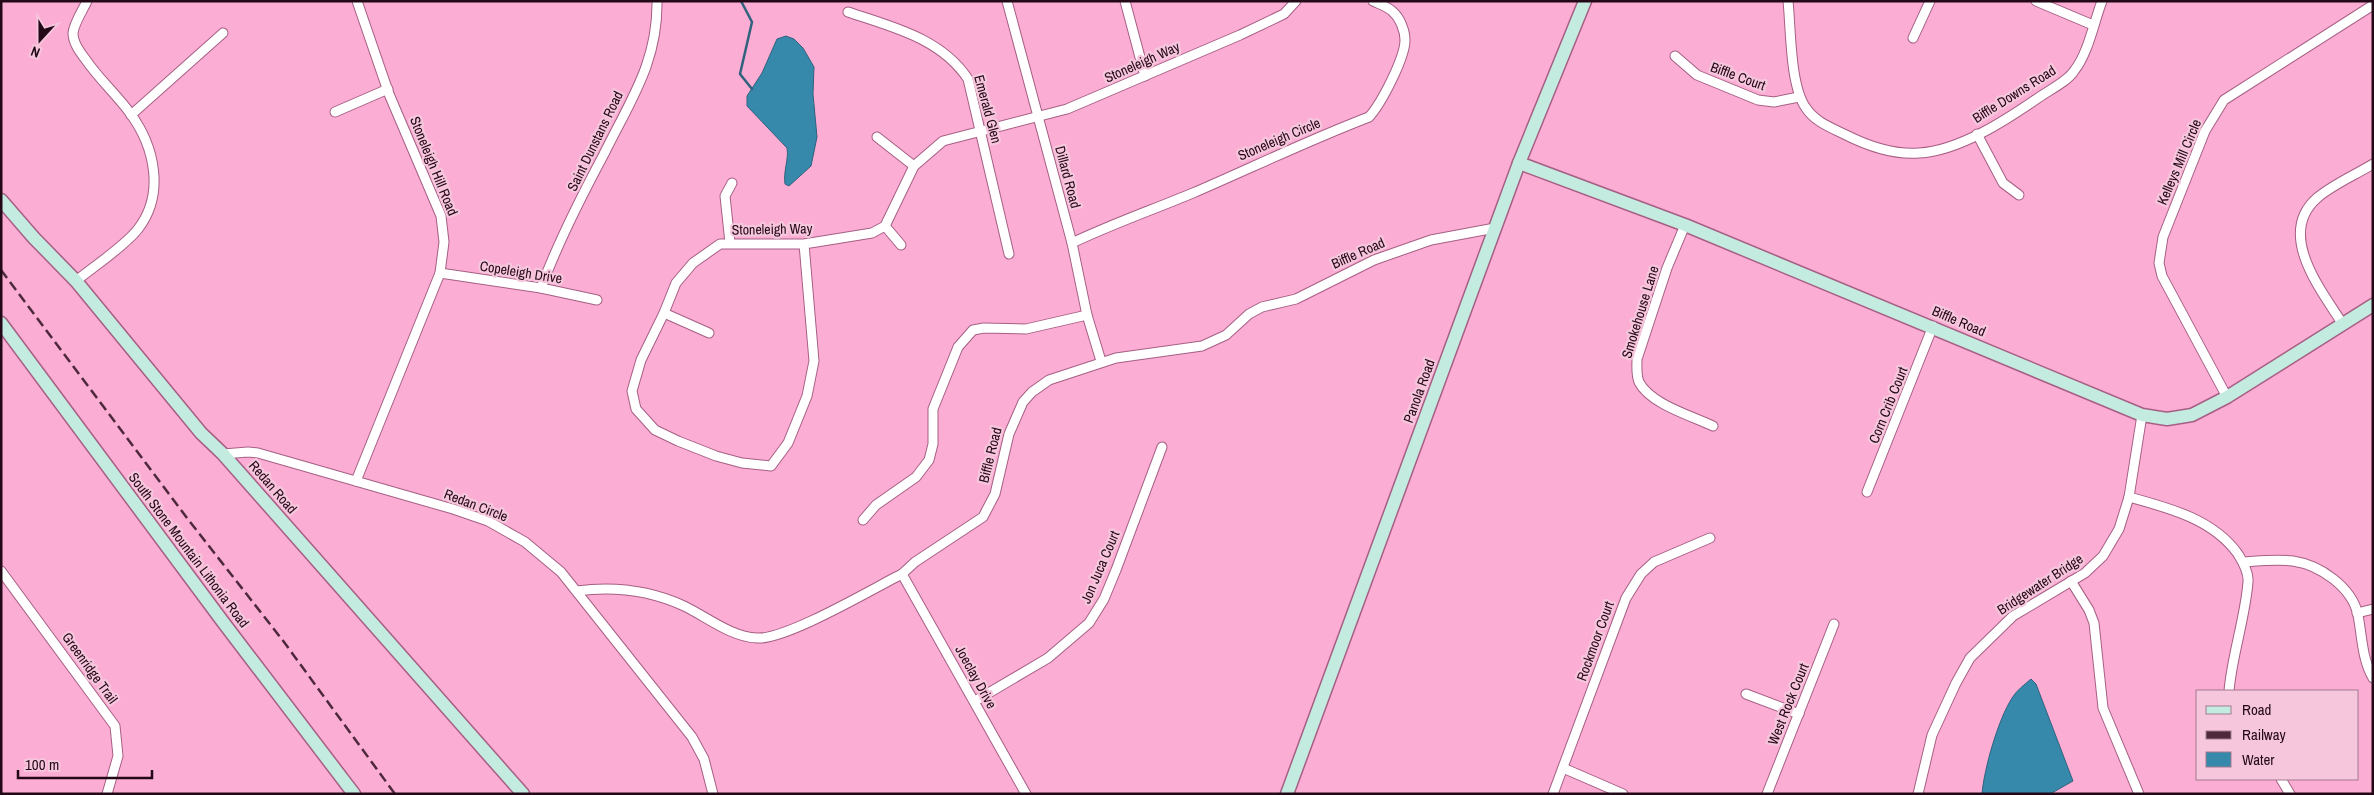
<svg xmlns="http://www.w3.org/2000/svg" width="2374" height="795" font-family="'Archivo Narrow',sans-serif">
<style>
.water{fill:#3689aa;stroke:#30627e}
.lines{fill:none;stroke-linecap:round;stroke-linejoin:round}
.stream{stroke:#30627e;stroke-width:2.5}
.street-casing{stroke:#a65f84;stroke-width:11}
.secondary-casing{stroke:#a65f84;stroke-width:15}
.street{stroke:#fff;stroke-width:9}
.secondary{stroke:#c4ebdf;stroke-width:12}
.rail{stroke:#4e293c;stroke-width:2.5;stroke-dasharray:10 5;stroke-linecap:butt}
.labels{text-anchor:middle;dominant-baseline:central;stroke-width:4.5;stroke-linejoin:round;paint-order:stroke}
.street-label{font-size:14px;fill:#230817;stroke:#f6c6dd}
</style>
<rect width="100%" height="100%" fill="#fcadd4"/>
<!-- water -->
<g class="water">
<path d="M786,36l8,3 9,9 11,19 -1,27 4,43 -6,29 -22,20 -4,-2c-2,-13 4,-24 2,-36l-40,-42v-10l15,-23 15,-34z"/>
<path d="M2031,679l5,5 37,97 -23,13h-68c2,-25 16,-74 30,-96 5,-8 12,-13 19,-19z"/>
</g>
<g class="lines">
<!-- stream -->
<polyline class="stream" points="741,1 752,22 740,74 752,89"/>
<!-- street casing -->
<g class="street-casing">
<g id="street">
<polyline points="1007,1 1072,243 1087,315 1101,361"/>
<polyline points="1125,1 1145,76"/>
<path d="M1788,1c3,29 2,85 18,107 9,14 26,20 40,27 22,11 49,20 73,18 40,-2 87,-33 119,-55 11,-8 29,-16 36,-27 14,-17 20,-49 28,-70"/>
<polyline points="2036,1 2093,25"/>
<path d="M848,12c44,15 93,26 120,67l41,175"/>
<polyline points="1913,38 1930,1"/>
<polyline points="1675,56 1697,75 1758,100 1774,102 1799,97"/>
<polyline points="335,112 388,89"/>
<polyline points="131,115 223,33"/>
<polyline points="1977,134 2003,183 2019,195"/>
<polyline points="877,137 914,166"/>
<path d="M1685,225l-18,43 -30,91c0,7 -1,16 2,23 11,22 53,34 74,44"/>
<polyline points="885,226 901,245"/>
<polyline points="730,243 725,196 732,183"/>
<path d="M1072,243c40,-19 80,-33 121,-50 58,-25 116,-53 176,-76 12,-13 36,-59 36,-77 0,-9 -5,-22 -12,-28 -4,-5 -14,-8 -20,-11"/>
<polyline points="804,244 814,361 807,396 788,443 771,466 742,463 716,456 678,441 655,430 636,409 632,391 641,360 664,313 676,283 693,263 720,244 804,244 872,233 885,226 914,166 943,141 1067,109 1240,35 1284,14 1296,1"/>
<polyline points="440,273 541,288 597,300"/>
<path d="M76,281c17,-14 49,-35 62,-52 27,-35 17,-82 -8,-116 -14,-19 -31,-34 -44,-53 -6,-8 -13,-17 -13,-27 1,-10 10,-23 14,-32"/>
<path d="M541,288c17,-46 40,-91 63,-134 26,-53 54,-92 53,-153"/>
<polyline points="664,313 709,333"/>
<path d="M2342,323c-21,-33 -66,-89 -25,-125 15,-13 38,-23 56,-34"/>
<polyline points="2227,397 2162,276 2159,263 2163,237 2205,131 2224,100 2373,5"/>
<polyline points="223,454 248,452 258,453 453,509 488,521 525,542 561,572 692,737 704,759 713,794"/>
<polyline points="356,481 440,273 444,242 441,216 389,94 357,1"/>
<polyline points="1867,492 1933,326"/>
<path d="M2129,497c40,11 84,22 109,57 5,8 11,19 10,28 -3,37 -16,73 -19,109"/>
<polyline points="863,520 876,505 916,477 929,460 933,444 933,409 958,347 973,330 984,328 1026,329 1087,315"/>
<path d="M2243,562c17,-1 33,-3 50,-1 27,4 59,26 65,54 4,21 4,44 15,63"/>
<polyline points="1,571 115,726 118,756 107,794"/>
<polyline points="902,574 1026,794"/>
<polyline points="2071,581 2089,610 2094,623 2103,708 2139,794"/>
<path d="M577,591c38,-5 72,-1 107,15 23,11 47,31 73,32 29,2 115,-49 145,-64l13,-12 68,-45 12,-23 14,-60 14,-32 9,-10 17,-12 67,-22 86,-12 24,-11 23,-21 13,-7 34,-8 78,-39 57,-20 64,-12"/>
<polyline points="2357,613 2373,609"/>
<polyline points="1746,694 1799,714"/>
<polyline points="975,701 1048,658 1089,623 1104,599 1116,570 1162,447"/>
<polyline points="1563,768 1623,794"/>
<polyline points="2281,779 2290,794"/>
<polyline points="1553,794 1626,598 1641,574 1654,562 1710,538"/>
<polyline points="1767,794 1834,624"/>
<polyline points="1918,794 1932,735 1956,683 1970,658 2013,616 2085,573 2103,556 2119,529 2129,497 2142,415"/>
</g>
</g>
<!-- secondary casing -->
<g class="secondary-casing">
<g id="secondary">
<polyline points="1519,163 1685,225 2142,415 2167,419 2192,415 2227,397 2373,305"/>
<polyline points="1,200 34,238 76,281 201,433 223,454 523,794"/>
<polyline points="1,323 223,622 354,794"/>
<polyline points="1287,794 1519,163 1585,1"/>
</g>
</g>
<!-- street -->
<use href="#street" class="street"/>
<!-- secondary -->
<use href="#secondary" class="secondary"/>
<!-- rail -->
<polyline class="rail" points="1,270 187,518 284,642 395,794"/>
</g>
<g class="labels">
<!-- street labels -->
<g class="street-label">
<text transform="translate(1142 62) rotate(-24)">Stoneleigh Way</text>
<text transform="translate(1738 76) rotate(20)">Biffle Court</text>
<text transform="translate(2014 94) rotate(-32)">Biffle Downs Road</text>
<text transform="translate(988 109) rotate(75)">Emerald Glen</text>
<text transform="translate(1279 139) rotate(-23)">Stoneleigh Circle</text>
<text transform="translate(595 141) rotate(-64)">Saint Dunstans Road</text>
<text transform="translate(2179 162) rotate(-67)">Kelleys Mill Circle</text>
<text transform="translate(434 166) rotate(68)">Stoneleigh Hill Road</text>
<text transform="translate(1068 177) rotate(75)">Dillard Road</text>
<text transform="translate(772 229) rotate(-1)">Stoneleigh Way</text>
<text transform="translate(1358 253) rotate(-24)">Biffle Road</text>
<text transform="translate(521 272) rotate(9)">Copeleigh Drive</text>
<text transform="translate(1640 312) rotate(-73)">Smokehouse Lane</text>
<text transform="translate(1959 321) rotate(23)">Biffle Road</text>
<text transform="translate(1419 391) rotate(-70)">Panola Road</text>
<text transform="translate(1888 405) rotate(-68)">Corn Crib Court</text>
<text transform="translate(990 455) rotate(-76)">Biffle Road</text>
<text transform="translate(273 487) rotate(49)">Redan Road</text>
<text transform="translate(476 505) rotate(21)">Redan Circle</text>
<text transform="translate(189 550) rotate(53)">South Stone Mountain Lithonia Road</text>
<text transform="translate(1100 567) rotate(-67)">Jon Juca Court</text>
<text transform="translate(2040 584) rotate(-33)">Bridgewater Bridge</text>
<text transform="translate(1595 641) rotate(-70)">Rockmoor Court</text>
<text transform="translate(90 668) rotate(54)">Greenridge Trail</text>
<text transform="translate(976 677) rotate(61)">Joeclay Drive</text>
<text transform="translate(1788 704) rotate(-68)">West Rock Court</text>
</g>
</g>
<!-- border -->
<rect width="2374" height="795" fill="none" stroke="#230817" stroke-width="5"/>
<!-- legend -->
<rect x="2196" y="690" width="162" height="90" fill="#f6c6dd" stroke="#a27a8e"/>
<rect x="2206" y="706" width="25" height="8" fill="#c4ebdf" stroke="#a27a8e"/>
<text x="2242" y="715" font-size="15" fill="#230817">Road</text>
<rect x="2206" y="731" width="25" height="8" fill="#4e293c" stroke="#a27a8e"/>
<text x="2242" y="740" font-size="15" fill="#230817">Railway</text>
<rect x="2206" y="752" width="25" height="15" fill="#3689aa" stroke="#a27a8e"/>
<text x="2242" y="765" font-size="15" fill="#230817">Water</text>
<!-- north arrow -->
<g transform="translate(40 40) rotate(201)" stroke="#f6c6dd" stroke-width="4" paint-order="stroke">
<path d="M0-4L9 19L0 12L-9 19Z" fill="#230817"/>
<text y="-8" font-size="14" font-weight="bold" text-anchor="middle" fill="#230817">N</text>
</g>
<!-- scale -->
<path d="M18 770v8h134v-8" fill="none" stroke="#230817" stroke-width="2.5"/>
<text x="25" y="770" font-size="15" fill="#230817" stroke="#f6c6dd" stroke-width="4" paint-order="stroke">100 m</text>
</svg>
